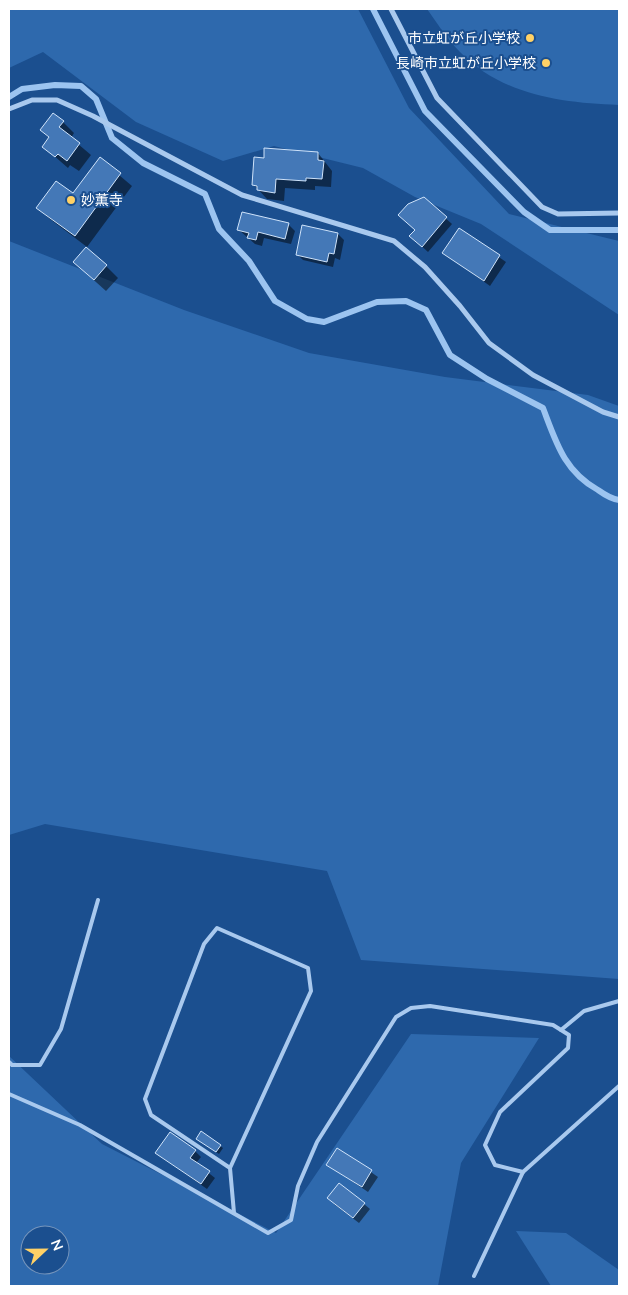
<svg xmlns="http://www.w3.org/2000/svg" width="628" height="1295" font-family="Mulish,'Noto Sans JP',sans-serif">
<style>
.green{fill:#2e69ad;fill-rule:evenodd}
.shadow{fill:#0007}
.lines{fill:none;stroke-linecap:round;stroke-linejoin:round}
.stream{stroke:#9cc4f0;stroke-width:6}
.building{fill:#4478b7;stroke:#cfe3fa}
.service{stroke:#a9c9ee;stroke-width:4}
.minor{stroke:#a9c9ee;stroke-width:5}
.poi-dot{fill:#ffd166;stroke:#1b4f8f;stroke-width:2}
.labels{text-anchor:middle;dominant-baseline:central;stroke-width:4;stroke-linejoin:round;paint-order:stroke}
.poi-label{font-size:14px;fill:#fff;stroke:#1b4f8f;text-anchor:end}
</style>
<rect width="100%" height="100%" fill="#1b4f8f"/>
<!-- green -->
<g class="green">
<polygon points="9,9 358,9 409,108 509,214 619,241 619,315 481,224 415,197 363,168 274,146 223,161 136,122 43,52 9,68"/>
<path d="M427,9h192v96c-58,-2 -117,-10 -159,-53 -13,-13 -23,-29 -33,-43z"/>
<polygon points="9,241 184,310 309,353 445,377 588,395 619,406 619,979 361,960 327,871 45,824 9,835"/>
<path d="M411,1034l128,4 -78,125 -23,123h-429v-230l93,88 174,89zM30,1235h30v30h-30z"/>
<polygon points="516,1231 566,1233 619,1270 619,1286 551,1286"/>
</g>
<!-- shadow -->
<g class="shadow">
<polygon points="63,122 74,133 71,138 91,155 79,171 70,165 68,168 44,147 50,138 41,130"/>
<polygon points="318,153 332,171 331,187 315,186 315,190 285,188 284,201 267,199 254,185 265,159"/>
<polygon points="100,159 132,186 87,247 50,219 38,208 73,195"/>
<polygon points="424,199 452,224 428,252 417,242 416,230"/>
<polygon points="243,213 289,225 295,231 291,244 264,238 262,246 255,244 239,230"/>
<polygon points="460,230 506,262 490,286 444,253"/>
<polygon points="338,234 344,240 340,260 335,258 333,267 303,260 297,254"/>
<polygon points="106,266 118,278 106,291 87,274"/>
<polygon points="200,1141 220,1146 223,1148 219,1154"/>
<polygon points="338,1149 378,1177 368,1192 328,1165"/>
<polygon points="195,1151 201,1157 196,1163 215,1178 207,1189 163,1158"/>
<polygon points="334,1204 364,1204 370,1209 359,1223"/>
</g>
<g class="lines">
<!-- stream -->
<g class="stream">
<polyline points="373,9 425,111 524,212 550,230 619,230"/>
<path d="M9,97l13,-8 33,-4 26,1 15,13 16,39 31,25 62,31 14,35 30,32 26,40 32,18 17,3 53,-20 29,-1 20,9 24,45 37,24 56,29c13,34 21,63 55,82 7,5 13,9 21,10"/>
</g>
</g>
<!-- building -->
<g class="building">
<polygon points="53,113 64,121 59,127 80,143 67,161 58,154 55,157 42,147 49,137 40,130"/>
<polygon points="264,148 318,152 318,160 324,161 322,179 306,178 306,181 276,179 275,193 257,190 257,186 252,185 254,157 264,158"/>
<polygon points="100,157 121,173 75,236 36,208 56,181 73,193"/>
<polygon points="424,197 447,217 422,247 409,236 415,230 398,215 408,204"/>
<polygon points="242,212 289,223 285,239 258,232 256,240 247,238 249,233 237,230"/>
<polygon points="302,225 338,233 334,254 329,253 327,262 296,255"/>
<polygon points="459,228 500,255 484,281 442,253"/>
<polygon points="86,247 107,265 94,280 73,262"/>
<polygon points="201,1131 221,1145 216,1152 196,1139"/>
<polygon points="170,1132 196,1150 190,1158 210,1171 201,1184 155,1153"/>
<polygon points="337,1148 372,1170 362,1187 326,1165"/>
<polygon points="339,1183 365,1203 353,1218 327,1198"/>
</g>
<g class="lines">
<!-- service -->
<g class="service">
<polyline points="561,1030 584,1011 619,1001"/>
<polyline points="9,1062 12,1065 40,1065 61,1029 98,900"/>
<polyline points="9,1094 80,1125 268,1233 291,1220 298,1186 317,1142 396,1017 411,1008 430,1006 553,1025 569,1035 568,1048 500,1112 485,1145 495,1165 523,1172"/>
<polyline points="230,1168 151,1115 145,1099 204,944 217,928 308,968 311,991 230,1168 234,1213"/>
<polyline points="474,1276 523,1172 619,1086"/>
</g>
<!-- minor -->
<g class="minor">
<polyline points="391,9 437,98 542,207 558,214 619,213"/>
<polyline points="9,109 32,100 57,100 93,116 242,195 394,241 425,267 460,306 489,343 533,375 603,412 619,417"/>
</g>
</g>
<!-- markers -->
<g class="poi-dot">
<circle cx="530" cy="38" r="5"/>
<circle cx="546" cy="63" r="5"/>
<circle cx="71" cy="200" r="5"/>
</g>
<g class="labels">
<!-- poi labels -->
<g class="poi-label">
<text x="520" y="38">市立虹が丘小学校</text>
<text x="536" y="63">長崎市立虹が丘小学校</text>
<text x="81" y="200" text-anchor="start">妙薫寺</text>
</g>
</g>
<!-- border -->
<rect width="628" height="1295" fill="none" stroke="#ffffff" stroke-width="20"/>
<!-- north arrow -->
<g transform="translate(45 1250) rotate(68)"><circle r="24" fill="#1b4f8f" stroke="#7695bc"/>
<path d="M0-4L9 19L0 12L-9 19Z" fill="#ffd166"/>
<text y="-8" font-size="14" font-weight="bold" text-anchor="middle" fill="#ffffff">N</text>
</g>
</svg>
